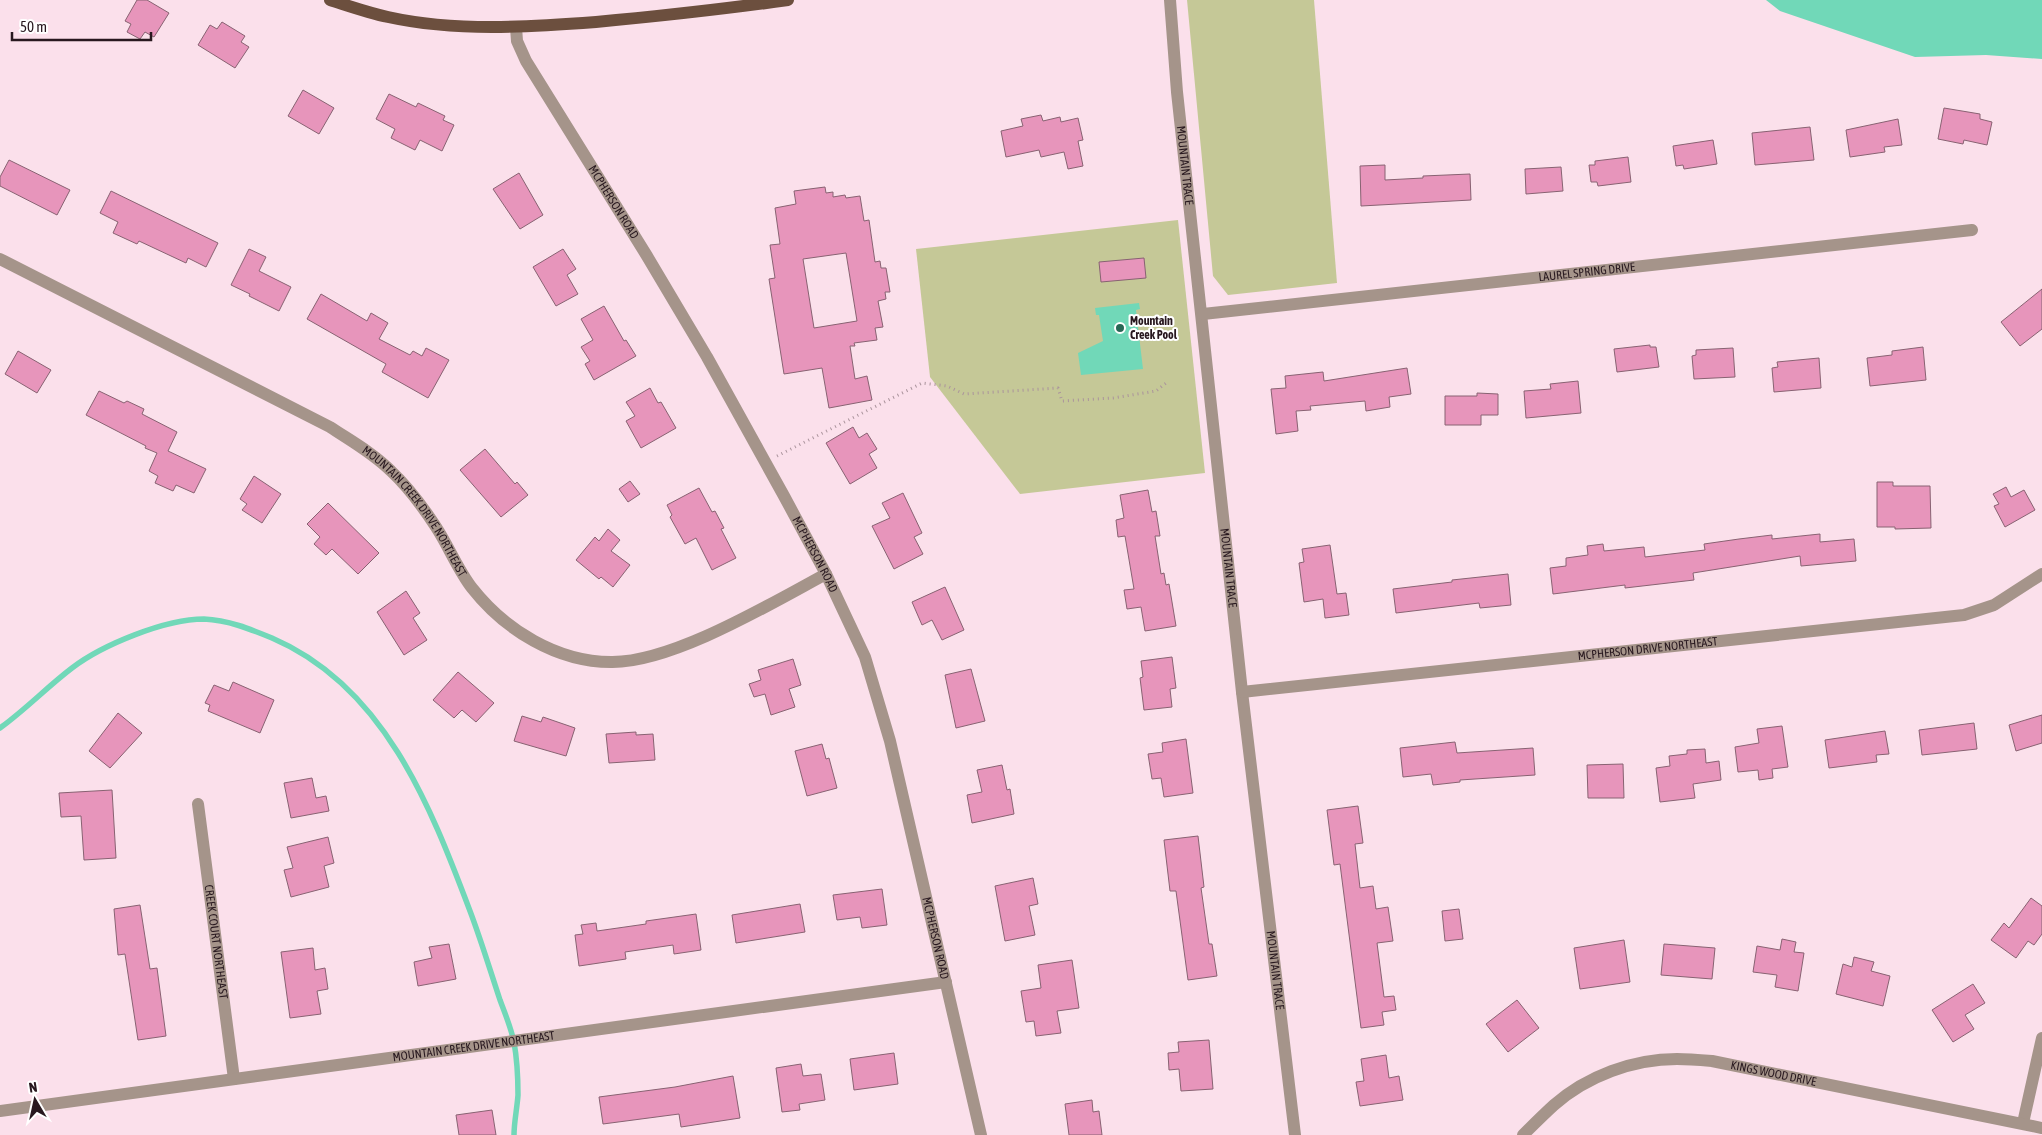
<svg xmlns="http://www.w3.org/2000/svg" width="2042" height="1135" font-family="'Asap Condensed',sans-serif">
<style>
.green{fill:#c5c897}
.water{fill:#71d8b8}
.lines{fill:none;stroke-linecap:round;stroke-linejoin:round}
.stream{stroke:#71d8b8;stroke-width:5.5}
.building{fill:#e795bb;stroke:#886272;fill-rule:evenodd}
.path{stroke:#aa939c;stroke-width:3;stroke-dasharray:1 4;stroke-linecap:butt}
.minor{stroke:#a5948a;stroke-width:12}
.major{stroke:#6c4f3e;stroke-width:12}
.poi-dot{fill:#286755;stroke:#fff;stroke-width:2}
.labels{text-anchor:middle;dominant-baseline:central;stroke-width:4;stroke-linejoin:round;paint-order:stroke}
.street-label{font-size:12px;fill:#28181f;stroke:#fff}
.poi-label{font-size:12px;font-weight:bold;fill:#28181f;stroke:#fff;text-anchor:start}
</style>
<rect width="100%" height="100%" fill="#fbe0eb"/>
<!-- green -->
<g class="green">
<polygon points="1187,0 1314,0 1337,283 1228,295 1213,276"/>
<polygon points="1178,220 1205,473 1020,494 930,377 916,249"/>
</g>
<!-- water -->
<g class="water">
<polygon points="1766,0 2042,0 2042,59 1986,55 1915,57 1780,11"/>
<polygon points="1139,303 1140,309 1136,310 1143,369 1081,375 1078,353 1103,341 1099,315 1096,315 1095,308"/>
</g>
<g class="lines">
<!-- stream -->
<path class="stream" d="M0,728c25,-18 47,-41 72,-60 30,-23 93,-49 132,-49 24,1 46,10 68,19 112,48 158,167 198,273 11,29 20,59 30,89 5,13 11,28 14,42 3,17 4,36 4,53 -1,14 -4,27 -4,40"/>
</g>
<!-- building -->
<g class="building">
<polygon points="137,0 147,0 169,13 154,37 145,32 140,39 127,32 131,24 125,21"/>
<polygon points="222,22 245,36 241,42 249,47 235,68 198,45 210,25 217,29"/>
<polygon points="303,90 334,108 319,134 288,116"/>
<polygon points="389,94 416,107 418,103 445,116 443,120 454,125 442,151 420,140 415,150 391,138 395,129 376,119"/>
<polygon points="1944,108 1980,114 1980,119 1992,122 1987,145 1964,140 1963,144 1938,139"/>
<polygon points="1041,115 1043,121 1060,117 1061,122 1078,118 1083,140 1078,141 1083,166 1068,169 1064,152 1041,157 1039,150 1006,157 1001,131 1023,126 1021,119"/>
<polygon points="1898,119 1902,145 1884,147 1885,152 1850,157 1846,130"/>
<polygon points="1810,127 1814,160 1755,165 1752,133"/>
<polygon points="1713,140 1717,164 1684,169 1683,165 1676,166 1673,146"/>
<polygon points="1628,157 1631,182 1598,186 1597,182 1591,182 1589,165 1595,165 1595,161"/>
<polygon points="9,160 70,190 57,215 0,186 0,177"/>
<polygon points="1385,165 1385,180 1423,178 1423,176 1470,174 1471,200 1361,206 1360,166"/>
<polygon points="1561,167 1563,191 1526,194 1525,169"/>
<polygon points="519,173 543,215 520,229 493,189"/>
<path d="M825,187l1,6 7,-1v5l12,-2 1,3 14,-2 4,25 5,-1 6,42 5,-1 1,7h5l4,24h-5l1,7 -8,2 5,26 -8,1 2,12 -23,3 1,3h-5l5,33 12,-3 5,24 -43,8 -7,-40 -38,6 -15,-95 6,-1 -5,-33 10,-1 -5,-36 21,-4 -2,-13zM846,253l11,68 -43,7 -11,-69z"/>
<polygon points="111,191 218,243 206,267 188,258 186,263 139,241 137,244 113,233 118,222 100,213"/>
<polygon points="249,249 266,257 259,271 291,287 279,311 249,296 250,294 231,285"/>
<polygon points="563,249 576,269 567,275 578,294 556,306 533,267"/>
<polygon points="1144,258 1146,278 1101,282 1099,262"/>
<polygon points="2042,289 2042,329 2020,346 2001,322"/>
<polygon points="321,294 367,321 371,313 388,323 379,339 410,355 413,351 422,356 426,348 449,360 428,398 382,372 386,364 307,319"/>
<polygon points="604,306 624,341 626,340 636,356 594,380 585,364 590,361 581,347 593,340 581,319"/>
<polygon points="1650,345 1650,347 1656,347 1659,367 1617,372 1614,349"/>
<polygon points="1923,347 1926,380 1870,386 1867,358 1892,355 1892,351"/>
<polygon points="1733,348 1735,377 1694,379 1692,356 1696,355 1696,350"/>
<polygon points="18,351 51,370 37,393 5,374"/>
<polygon points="1819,358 1821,388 1774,392 1772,368 1778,367 1777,362"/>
<polygon points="1407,368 1411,394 1389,397 1390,407 1366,411 1365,401 1310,406 1311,410 1296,411 1298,431 1276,434 1271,389 1286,388 1285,376 1323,372 1324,381"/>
<polygon points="1578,381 1581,413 1526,418 1524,391 1551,389 1550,384"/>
<polygon points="650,388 658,403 661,402 676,428 641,448 626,421 635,416 626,402"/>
<polygon points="99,391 124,403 127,401 144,409 142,414 177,432 168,451 206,469 194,493 176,485 173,491 155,483 158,476 149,471 157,453 145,448 146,446 86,415"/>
<polygon points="1477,393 1498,394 1498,415 1481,415 1481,425 1445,425 1445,396 1477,396"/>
<polygon points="853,427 859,438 867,433 877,449 869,454 877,468 850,484 826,443"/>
<polygon points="485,449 515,484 517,482 528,495 501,517 460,470"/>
<polygon points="254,476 281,494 262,523 242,510 247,504 240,499"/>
<polygon points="630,481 640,494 628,502 619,489"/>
<polygon points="1877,482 1893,482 1893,486 1930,486 1931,528 1895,529 1895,527 1877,527"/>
<polygon points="2006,487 2011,497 2024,490 2035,510 2005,527 1994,506 1999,504 1993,494"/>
<polygon points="699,488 712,512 715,511 724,528 721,529 736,558 712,570 696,538 685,544 670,517 672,515 667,505"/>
<polygon points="1148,490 1152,512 1156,511 1160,536 1155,536 1161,574 1164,573 1166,585 1169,584 1176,626 1145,631 1141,607 1127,609 1124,590 1134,589 1125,536 1118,537 1116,520 1124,518 1120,495"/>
<polygon points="903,493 922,533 914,537 923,554 894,569 872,526 890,518 882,503"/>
<polygon points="328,503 379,553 358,574 332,549 326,555 314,544 320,537 307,524"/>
<polygon points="608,529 620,540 611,551 630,565 613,587 601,577 599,579 576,560 595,537 599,541"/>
<polygon points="1820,534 1820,542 1854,539 1856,561 1801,566 1800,556 1693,573 1694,580 1625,588 1625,585 1553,594 1550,568 1566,566 1566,558 1588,555 1587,546 1603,544 1604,551 1644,547 1645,557 1705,550 1704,544 1739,539 1772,535 1772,539"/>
<polygon points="1330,545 1337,594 1346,593 1349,615 1325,618 1323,599 1304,602 1299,563 1304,562 1302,549"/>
<polygon points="1508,574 1511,605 1480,608 1479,603 1396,613 1393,589 1452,582 1452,580"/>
<polygon points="945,587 964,630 942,640 932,620 922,625 912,602"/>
<polygon points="406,591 420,613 413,618 427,640 404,655 377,612"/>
<polygon points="1172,657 1176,688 1170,689 1172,707 1144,710 1140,678 1143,677 1141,661"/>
<polygon points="793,659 801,685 789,689 795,707 771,715 765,694 754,697 749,684 761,680 758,670"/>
<polygon points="971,669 985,721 956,728 945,675"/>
<polygon points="458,672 494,703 476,722 462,710 454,718 433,700"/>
<polygon points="233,682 274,700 260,733 208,711 210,705 205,703 214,685 229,691"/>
<polygon points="118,713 142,733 110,768 89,751"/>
<polygon points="2042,715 2042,743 2016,751 2009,725"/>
<polygon points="522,716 541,722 543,717 575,728 566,756 514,741"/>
<polygon points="1974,723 1977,749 1922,755 1919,730"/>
<polygon points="1782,726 1788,767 1772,769 1773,778 1759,780 1758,770 1738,772 1735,747 1759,743 1757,729"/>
<polygon points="1885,731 1889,754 1876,755 1877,762 1829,768 1825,740"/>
<polygon points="636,732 636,735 653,734 655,760 609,763 606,734"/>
<polygon points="1186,739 1193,793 1164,797 1161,778 1152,779 1148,754 1163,752 1162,743"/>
<polygon points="1455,742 1457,753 1533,748 1535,775 1460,780 1460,782 1433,785 1431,774 1403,777 1400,748"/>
<polygon points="822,744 826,759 829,758 837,788 807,796 795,751"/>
<polygon points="1705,749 1706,763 1719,761 1721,780 1693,784 1695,798 1660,802 1656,768 1670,766 1669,756 1687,754 1687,750"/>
<polygon points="1623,764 1624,798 1588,798 1587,765"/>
<polygon points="1002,765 1007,790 1010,789 1014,814 972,823 967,795 982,792 977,770"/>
<polygon points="312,778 316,798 326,796 329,811 291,818 284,783"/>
<polygon points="112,790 116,858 84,860 81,816 61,817 59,793"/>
<polygon points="1358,806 1363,843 1355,844 1360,888 1373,886 1376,909 1388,907 1393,941 1377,943 1384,997 1394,996 1396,1010 1382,1012 1384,1025 1361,1028 1340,864 1334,865 1327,810"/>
<polygon points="1198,836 1204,887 1201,888 1209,944 1212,944 1217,976 1188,980 1176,891 1170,891 1164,840"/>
<polygon points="328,837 334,863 324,866 329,887 291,897 284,870 293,868 287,847"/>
<polygon points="1033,878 1038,904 1029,906 1035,935 1005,941 995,886"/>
<polygon points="882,889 887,925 862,928 860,917 837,920 833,895"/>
<polygon points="2031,898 2042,906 2042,934 2034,945 2028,941 2016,958 1991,940 2004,923 2009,928"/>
<polygon points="800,904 805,932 736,943 732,915"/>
<polygon points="140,905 150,969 157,968 166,1036 138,1040 125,954 118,955 114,909"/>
<polygon points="1459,909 1463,939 1445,941 1442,911"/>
<polygon points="696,914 701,950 674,954 673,945 625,952 626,959 579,966 575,935 583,934 581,925 596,923 597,931 646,924 646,921"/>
<polygon points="1782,939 1796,942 1794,952 1804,953 1798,991 1775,987 1777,975 1753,972 1757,946 1780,950"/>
<polygon points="1624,940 1630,982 1580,989 1574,948"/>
<polygon points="449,944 456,979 418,986 414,962 432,958 429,947"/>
<polygon points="1664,944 1715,948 1712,979 1661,975"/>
<polygon points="313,948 315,970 325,968 328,989 317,991 321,1014 290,1018 281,952"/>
<polygon points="1854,957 1874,962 1871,971 1890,976 1883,1006 1836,994 1843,964 1852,967"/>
<polygon points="1072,960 1079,1008 1057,1011 1061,1033 1036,1036 1034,1021 1026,1022 1021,991 1041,988 1038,965"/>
<polygon points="1973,984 1985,1003 1965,1015 1974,1029 1953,1042 1932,1010"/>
<polygon points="1517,1000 1539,1028 1508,1052 1486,1024"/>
<polygon points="1209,1040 1213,1089 1181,1091 1179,1069 1169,1070 1168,1053 1179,1052 1178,1042"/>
<polygon points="894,1053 898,1084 854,1090 850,1059"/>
<polygon points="1386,1055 1389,1078 1399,1076 1403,1100 1360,1106 1356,1082 1364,1081 1361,1059"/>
<polygon points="801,1064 803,1076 821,1074 825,1100 799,1104 800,1110 782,1112 776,1068"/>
<polygon points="733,1076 740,1118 681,1127 679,1114 603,1124 599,1097 675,1087"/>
<polygon points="1092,1100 1093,1112 1099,1111 1102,1135 1069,1135 1065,1104"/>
<polygon points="492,1110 496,1135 459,1135 456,1115"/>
</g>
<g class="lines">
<!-- path -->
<polyline class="path" points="777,456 922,383 947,386 964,394 1058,388 1062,401 1113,398 1156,391 1166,383"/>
<!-- minor -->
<g class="minor">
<path id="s1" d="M1170,0l7,92 65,600 53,443"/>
<path id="s2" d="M516,27l1,14 9,20 121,195 60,101 77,139 42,78 39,83 25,84 91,394"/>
<path id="s3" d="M0,259l330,168c21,14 43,26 61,44 17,16 32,36 45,56 13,20 22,43 36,61 33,42 85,74 139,74 61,1 161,-59 215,-88"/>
<path id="s4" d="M1203,314l769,-84"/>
<path id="s5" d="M1242,692l722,-77 30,-10 48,-31"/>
<path id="s6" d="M198,804l36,275"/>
<path id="s7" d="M0,1111l946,-129"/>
<polyline points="2023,1123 2042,1038"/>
<path id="s8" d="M1523,1135c10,-10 20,-20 31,-30 33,-29 79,-46 123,-46 11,0 23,1 35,2l330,67"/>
</g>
<!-- major -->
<path class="major" d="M330,0c19,6 39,13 58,17 68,15 140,10 208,5 64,-6 129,-13 192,-22"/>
</g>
<!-- markers -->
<circle class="poi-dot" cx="1120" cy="328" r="5"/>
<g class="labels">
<!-- street labels -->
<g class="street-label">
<text stroke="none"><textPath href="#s1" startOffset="166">MOUNTAIN TRACE</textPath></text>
<text stroke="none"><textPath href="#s2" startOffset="202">MCPHERSON ROAD</textPath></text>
<text stroke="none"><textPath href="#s4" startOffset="386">LAUREL SPRING DRIVE</textPath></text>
<text stroke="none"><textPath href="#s3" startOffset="492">MOUNTAIN CREEK DRIVE NORTHEAST</textPath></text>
<text stroke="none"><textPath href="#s2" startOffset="608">MCPHERSON ROAD</textPath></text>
<text stroke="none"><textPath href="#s1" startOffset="571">MOUNTAIN TRACE</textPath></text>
<text stroke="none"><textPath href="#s5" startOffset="408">MCPHERSON DRIVE NORTHEAST</textPath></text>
<text stroke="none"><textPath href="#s2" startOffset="1012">MCPHERSON ROAD</textPath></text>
<text stroke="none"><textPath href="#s6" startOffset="139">CREEK COURT NORTHEAST</textPath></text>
<text stroke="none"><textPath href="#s1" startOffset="976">MOUNTAIN TRACE</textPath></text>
<text stroke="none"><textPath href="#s7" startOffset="478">MOUNTAIN CREEK DRIVE NORTHEAST</textPath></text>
<text stroke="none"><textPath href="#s8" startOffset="275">KINGS WOOD DRIVE</textPath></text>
</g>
<!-- poi labels -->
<g class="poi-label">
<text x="1130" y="321">Mountain<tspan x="1130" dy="14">Creek Pool</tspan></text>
</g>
</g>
<!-- north arrow -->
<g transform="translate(35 1100) rotate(351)" stroke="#ffffff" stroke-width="4" paint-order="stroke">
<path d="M0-4L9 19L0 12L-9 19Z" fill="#28181f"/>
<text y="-8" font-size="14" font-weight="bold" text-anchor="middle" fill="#28181f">N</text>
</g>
<!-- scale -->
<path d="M12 32v8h139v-8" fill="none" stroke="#28181f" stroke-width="2.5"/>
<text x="20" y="32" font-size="15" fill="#28181f" stroke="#ffffff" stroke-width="4" paint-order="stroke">50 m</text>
</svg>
